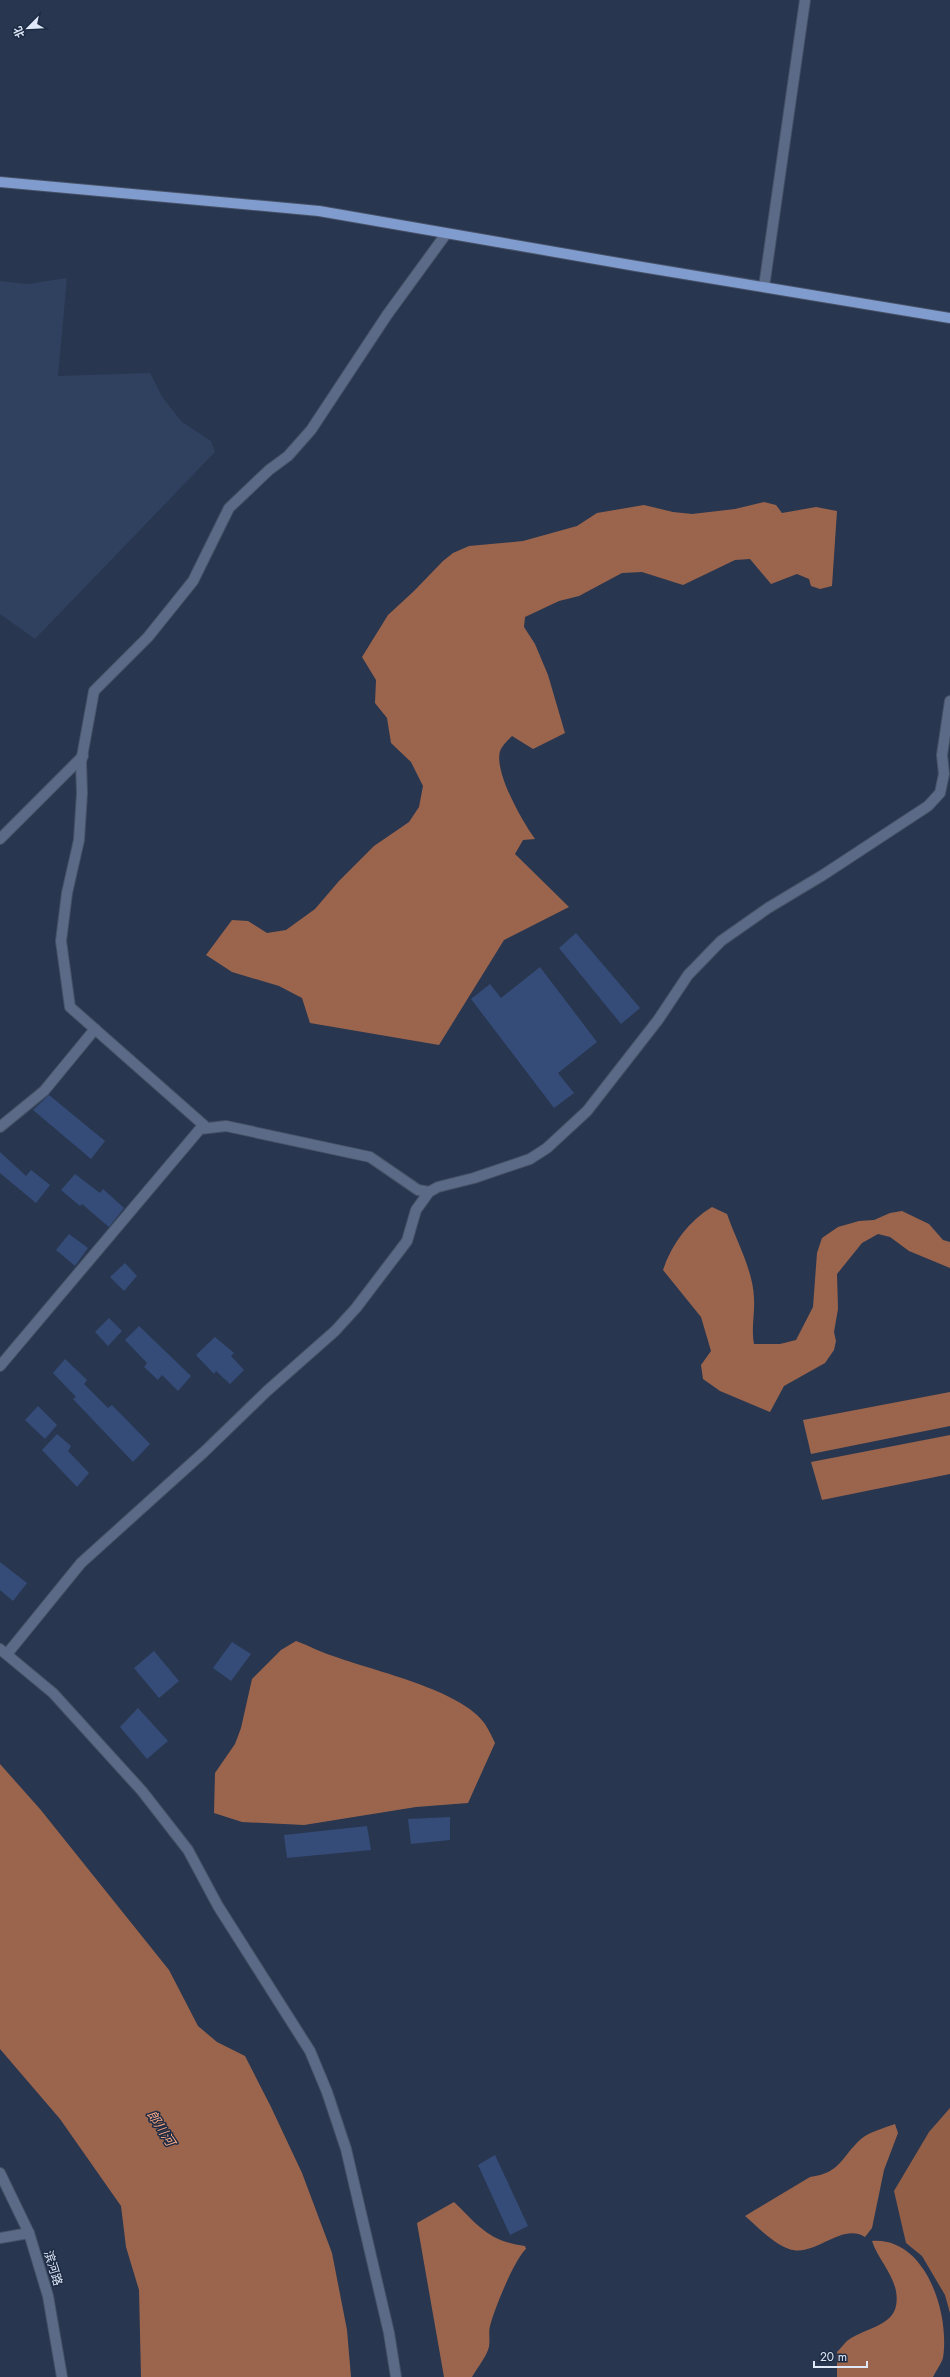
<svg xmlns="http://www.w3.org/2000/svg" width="950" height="2377" font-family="Jost,'Noto Sans SC',sans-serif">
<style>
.built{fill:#30405f}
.forest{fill:#945f47}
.water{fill:#9b654d}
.building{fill:#354c78}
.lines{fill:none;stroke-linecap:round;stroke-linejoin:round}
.street-casing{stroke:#465267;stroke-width:12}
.secondary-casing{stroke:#465267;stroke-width:12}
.primary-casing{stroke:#465267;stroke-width:12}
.street{stroke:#5b6b87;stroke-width:10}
.secondary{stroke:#5b6b87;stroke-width:10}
.primary{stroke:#809bcd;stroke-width:10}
.labels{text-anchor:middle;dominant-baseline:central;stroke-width:3;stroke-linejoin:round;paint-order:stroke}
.street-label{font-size:12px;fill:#dee8f8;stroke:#1e2b44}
.water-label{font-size:13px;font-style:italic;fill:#fba984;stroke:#1e2b44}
</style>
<rect width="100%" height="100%" fill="#28364f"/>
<!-- built -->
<polygon class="built" points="67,278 58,376 150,373 163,398 182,422 211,441 215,452 35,639 0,614 0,281 28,284"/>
<!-- forest -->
<polygon class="forest" points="950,2108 950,2313 945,2295 922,2256 906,2243 894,2191 929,2132"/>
<!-- water -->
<g class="water">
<path d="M764,502l12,3 6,8 34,-6 21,4 -5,75 -12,3 -9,-3 -2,-7 -12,-5 -26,10 -21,-25 -15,1 -52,25 -41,-13 -20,1 -43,23 -20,5 -34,16 -1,10 11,17 13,31 17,58 -32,16 -21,-13c-4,4 -10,10 -12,15 -6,21 22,70 35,88l-12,1 -8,14 54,53 -65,33 -65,105 -129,-22 -8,-25 -23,-12 -47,-14 -26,-17 26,-35 16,1 19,12 19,-3 29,-21 24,-28 35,-35 35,-24 10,-15 4,-21 -12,-24 -20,-19 -4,-25 -12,-15 1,-23 -14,-23 26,-42 26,-24 29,-30 10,-8 16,-7 54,-5 54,-15 20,-13 47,-8 29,7 19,2 43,-5z"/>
<path d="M712,1207l15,7c9,26 26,56 27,84 1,16 -3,30 0,46h26l16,-4 17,-33 4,-54 5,-15 16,-11 21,-6 15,-1 16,-7 12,-2 27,13 14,16 7,2v26l-41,-17 -19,-14 -12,-3 -16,9 -25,31 1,35 -4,23 2,9 -2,9 -9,13 -41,23 -14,26 -50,-21 -17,-12 -2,-14 10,-14 -10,-34 -38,-47c9,-27 26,-49 49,-63z"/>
<polygon points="950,1392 950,1426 811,1454 803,1420"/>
<polygon points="950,1435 950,1474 822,1500 811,1462"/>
<path d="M296,1641c14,5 26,12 40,16 38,14 126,33 149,67 4,6 7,13 10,19l-27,60 -52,4 -112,18 -62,-3 -28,-9 1,-40 20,-29 6,-16 11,-49 29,-29z"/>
<polygon points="0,1764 40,1809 169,1970 198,2026 217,2042 245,2056 271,2107 302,2173 332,2253 347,2330 351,2377 141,2377 139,2290 126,2247 121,2206 60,2119 0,2049"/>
<path d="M895,2124l3,9 -14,37 -12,58 -7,9c-24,-15 -50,21 -76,12 -17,-6 -31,-22 -44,-33l65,-39c31,-4 31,-20 51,-38 8,-7 23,-11 34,-15z"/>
<path d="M454,2202c25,24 34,39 71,44l1,3c-12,11 -32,61 -36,77 -2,8 1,16 -2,24 -4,10 -11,18 -16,27h-28l-27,-154z"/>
<path d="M872,2241c54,-4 78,73 71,117 -2,6 -7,13 -10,19h-96v-25c3,-3 7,-8 10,-11 22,-16 55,-14 49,-50 -4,-19 -18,-32 -24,-50z"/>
</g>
<!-- building -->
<g class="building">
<polygon points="576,933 640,1008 621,1024 559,948"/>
<polygon points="540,967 597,1042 558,1073 574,1093 554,1108 471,999 490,984 501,998"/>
<polygon points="49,1095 105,1141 91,1159 33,1110"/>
<polygon points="0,1152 26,1176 31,1170 50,1185 36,1203 0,1173"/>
<polygon points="75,1174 100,1193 103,1189 124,1208 109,1227 82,1204 80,1206 61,1190"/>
<polygon points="69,1234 88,1248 75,1266 56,1250"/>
<polygon points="125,1263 137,1276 124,1291 110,1277"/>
<polygon points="109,1318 122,1331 108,1346 95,1332"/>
<polygon points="139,1326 191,1376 178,1391 162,1375 158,1380 144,1367 147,1363 125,1340"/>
<polygon points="215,1337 234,1353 231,1356 244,1370 230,1384 216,1371 214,1374 196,1355"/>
<polygon points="65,1359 87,1380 84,1384 108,1408 112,1405 150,1444 133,1462 73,1399 76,1397 53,1373"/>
<polygon points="38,1406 57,1425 45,1439 25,1420"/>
<polygon points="57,1434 71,1446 68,1451 89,1473 77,1487 42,1450"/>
<polygon points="0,1562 27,1583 13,1601 0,1590"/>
<polygon points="232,1642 251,1654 231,1681 213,1668"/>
<polygon points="154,1651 179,1681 159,1698 134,1668"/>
<polygon points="138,1708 168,1741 147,1759 120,1727"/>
<polygon points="450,1817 450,1840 411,1844 408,1819"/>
<polygon points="367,1826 371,1850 287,1858 284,1835"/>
<polygon points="495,2155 528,2226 510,2235 478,2165"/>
</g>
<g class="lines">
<!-- street casing -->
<g class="street-casing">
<g id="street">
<polyline points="764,287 805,0"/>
<polyline points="0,839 83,756"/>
<polyline points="0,1127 44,1091 95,1029"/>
<polyline points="207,1128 70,1007 61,941 67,893 79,840 82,793 81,762 94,691 148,637 193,581 229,508 269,470 288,456 311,430 387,315 446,234"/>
<polyline points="0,1366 200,1129 226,1126 370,1157 418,1190 429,1192"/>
<polyline points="0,1649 53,1693 142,1791 188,1850 218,1906 310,2051 327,2092 346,2149 389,2333 396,2377"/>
<polyline points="7,1654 81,1563 204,1452 267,1391 335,1331 356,1308 407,1241 416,1210 429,1192 438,1187 474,1178 530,1159 547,1148 587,1111 658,1020 688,975 721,941 768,908 823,875 928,806 940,793 944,774 942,755 950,701"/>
</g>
</g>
<!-- secondary casing -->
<g class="secondary-casing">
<g id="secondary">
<polyline points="0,2173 29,2233 48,2296 62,2377"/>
<polyline points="0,2238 29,2233"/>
</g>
</g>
<!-- primary casing -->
<g class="primary-casing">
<polyline id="primary" points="0,182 319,211 636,266 950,318"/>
</g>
<!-- street -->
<use href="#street" class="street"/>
<!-- secondary -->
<use href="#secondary" class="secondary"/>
<!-- primary -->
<use href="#primary" class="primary"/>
</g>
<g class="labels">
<!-- street labels -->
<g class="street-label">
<text transform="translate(53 2268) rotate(73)">滨河路</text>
</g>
<!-- water labels -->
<g class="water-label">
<text transform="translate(161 2128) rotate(57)">郎川河</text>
</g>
</g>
<!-- north arrow -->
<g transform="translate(28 28) rotate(246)" stroke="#1e2b44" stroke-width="3" paint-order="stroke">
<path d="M0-3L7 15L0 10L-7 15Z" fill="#dee8f8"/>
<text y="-6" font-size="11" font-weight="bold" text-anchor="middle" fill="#dee8f8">北</text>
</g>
<!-- scale -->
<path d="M814 2361v6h53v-6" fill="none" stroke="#dee8f8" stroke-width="2"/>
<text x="820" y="2361" font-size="12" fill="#dee8f8" stroke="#1e2b44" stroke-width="3" paint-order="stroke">20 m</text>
</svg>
